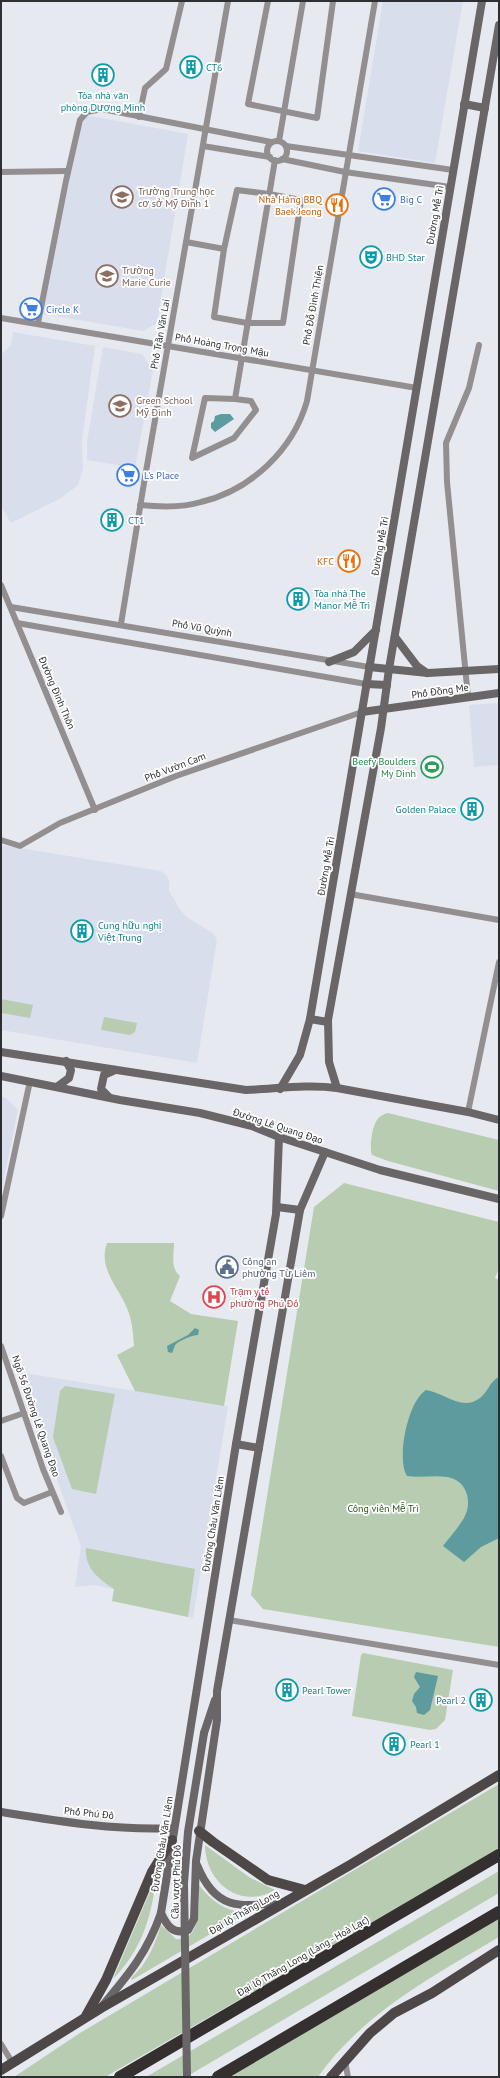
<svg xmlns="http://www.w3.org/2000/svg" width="500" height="2078" font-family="'PT Sans',sans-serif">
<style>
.built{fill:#d9deec}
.green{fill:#b7ccb0}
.water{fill:#5d9b9e}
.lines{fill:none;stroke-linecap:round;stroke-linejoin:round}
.street{stroke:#938f90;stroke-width:6}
.secondary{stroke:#6a6566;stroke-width:8}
.primary{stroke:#4d4748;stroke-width:10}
.highway{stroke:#352f30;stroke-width:12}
.secondary-bridge{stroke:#6a6566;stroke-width:8}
.labels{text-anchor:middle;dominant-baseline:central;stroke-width:3.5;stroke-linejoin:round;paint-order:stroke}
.culture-label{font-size:10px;fill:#0d838f;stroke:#fff;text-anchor:start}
.education-label{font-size:10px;fill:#785e54;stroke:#fff;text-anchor:start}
.food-label{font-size:10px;fill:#c56008;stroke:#fff;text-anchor:end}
.shop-label{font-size:10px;fill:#366cbe;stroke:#fff;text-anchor:start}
.street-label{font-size:10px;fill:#2e2f32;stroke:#fff}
.leisure-label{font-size:10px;fill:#27864d;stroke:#fff;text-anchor:end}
.service-label{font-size:10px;fill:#4e5e75;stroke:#fff;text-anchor:start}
.health-label{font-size:10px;fill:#be3a42;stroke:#fff;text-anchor:start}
.park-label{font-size:10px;fill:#2b531d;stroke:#fff}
</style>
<rect width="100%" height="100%" fill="#e7e9f0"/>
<!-- built -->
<g class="built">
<polygon points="383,1 463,1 435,163 358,151"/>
<polygon points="85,115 188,134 157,323 143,331 43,314 71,173"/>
<polygon points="13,332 95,346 82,440 83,468 78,485 61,498 11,523 1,506 1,355 11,345"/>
<polygon points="103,347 142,354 153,370 135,468 87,460 87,442"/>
<polygon points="499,703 499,765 474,767 469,705"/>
<polygon points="1,845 161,871 166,875 169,880 169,891 181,911 188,918 213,933 217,940 197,1063 1,1030"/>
<polygon points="1,1097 5,1097 18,1110 1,1193"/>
<polygon points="18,1372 228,1406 193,1618 112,1601 114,1589 94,1585 75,1587 81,1546"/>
</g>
<!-- green -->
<g class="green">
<polygon points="1,999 33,1005 30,1018 2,1013"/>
<polygon points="104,1017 137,1023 135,1032 130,1035 101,1030"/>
<path d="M388,1113l111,27v51l-111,-30 -16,-6c-3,-8 0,-28 5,-35 3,-4 6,-6 11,-7z"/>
<polygon points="344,1183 499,1222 499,1268 495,1278 499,1280 499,1647 263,1609 251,1595 314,1207"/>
<path d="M107,1243h67c0,12 -4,25 6,33l-10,25 21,13 47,7 -14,85 -89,-15 -18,-36 17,-9c-1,-14 -2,-28 -8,-40 -9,-21 -28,-38 -19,-63z"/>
<polygon points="65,1386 115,1394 96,1494 72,1489 53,1437 60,1391"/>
<path d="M86,1548l109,21 -7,48 -76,-16 2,-12c-14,-9 -30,-21 -28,-41z"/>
<polygon points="363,1653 453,1670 445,1720 436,1729 430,1730 352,1716 361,1655"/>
<polygon points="499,1784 499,1850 105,2077 14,2077 80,2033"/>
<path d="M205,1845l44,32 26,13c-5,2 -10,5 -15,6 -32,6 -55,-22 -55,-51z"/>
<polygon points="499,1871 499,1893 186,2077 146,2077"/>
<path d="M157,1875c-6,42 -14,73 -44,104z"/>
<path d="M199,1885c12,16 26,26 47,28l-114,67 -1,-2c16,-14 24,-33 30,-53l15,14c26,4 23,-38 23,-54z"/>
<path d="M499,1918v19c-66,39 -136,76 -181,140h-94z"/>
</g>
<!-- water -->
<g class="water">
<polygon points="221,414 230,414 234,419 215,432 211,428 211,423 214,421 215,416"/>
<path d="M195,1328l4,2 -1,5c-5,0 -18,5 -22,9 -2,2 -2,6 -4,9l-4,-1 -1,-6 21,-11z"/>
<path d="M499,1377v161l-18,9 -17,15 -21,-16c7,-9 15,-18 21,-28 9,-16 3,-38 -17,-41 -13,-2 -27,1 -40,-1 -11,-18 1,-75 19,-86 19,3 36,22 54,8 8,-6 10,-17 19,-21z"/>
<polygon points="416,1672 438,1676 430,1710 424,1715 417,1713 416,1707 412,1701 414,1694 420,1687 414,1677"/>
</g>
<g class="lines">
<!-- street -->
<g class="street">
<polyline points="268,1 248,104 317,118 333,1"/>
<polyline points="139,117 145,88 166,69 182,1"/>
<polyline points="279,141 303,1"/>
<circle cx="277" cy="151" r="10"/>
<polyline points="203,146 270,157"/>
<polyline points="286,146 453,170"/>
<polyline points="282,159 345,172 450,187"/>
<polyline points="1,172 68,171"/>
<polygon points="237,190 269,194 301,200 283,323 247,323 214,317 224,249"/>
<polyline points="186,242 224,249"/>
<polyline points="1,318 417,388"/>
<polyline points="38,323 66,181 80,120 87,112 102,109 271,142"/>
<polyline points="235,399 251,401 256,410 234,438 192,458 205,398 235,399 275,160"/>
<path d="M140,505c20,2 42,3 61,-3 50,-12 92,-52 106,-101l68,-400"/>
<polyline points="1,585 95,810"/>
<polyline points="11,607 369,667"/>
<polyline points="17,623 366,684"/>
<polyline points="121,624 144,483 228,1"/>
<polyline points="468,697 447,482 446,443 469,388 479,345"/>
<polyline points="1,840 20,846 60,823 176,776 362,712"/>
<polyline points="350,894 499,920"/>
<polyline points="468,1112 499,962"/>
<polyline points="1,1216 30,1081"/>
<polyline points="1,1346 43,1469 61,1512"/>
<polyline points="1,1421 24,1413"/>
<polyline points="1,1456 17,1498 24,1503 52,1492"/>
<polyline points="229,1620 499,1665"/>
<polyline points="1,2044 12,2062"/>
<polyline points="345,2061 348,2077"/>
</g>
<!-- secondary -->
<g class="secondary">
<polyline points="464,104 485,108"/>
<polyline points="395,637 417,666 427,673"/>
<polyline points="329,662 354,652 376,630"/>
<polyline points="369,667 428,673 499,669"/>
<polyline points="366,684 387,685"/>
<polyline points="362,712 499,693"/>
<polyline points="310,1019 328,1022"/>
<path d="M1,1052l245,38c30,-1 60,-6 91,-2l131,24 31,8"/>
<polyline points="1,1076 120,1100 200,1113 252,1126 279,1137 380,1170 499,1199"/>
<polyline points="58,1086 69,1078 71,1070 66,1061"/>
<polyline points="337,1088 329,1062 328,1020 381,728 389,669 499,25"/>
<polyline points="280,1089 300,1055 310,1019 482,1"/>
<polyline points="109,1097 101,1089 104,1075 115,1070"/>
<polyline points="277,1207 300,1210"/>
<polyline points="236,1444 259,1448"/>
<polyline points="204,1733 215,1700"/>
<path d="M1,1812c56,9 116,19 173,16"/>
<path d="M197,1865c19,47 44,42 87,37"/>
<path d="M161,1913c6,13 12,22 27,17l6,-11 2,-58 21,-141v-29l83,-481 25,-58"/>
<path d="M103,2005c26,-31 44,-52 58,-92l75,-469 40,-230 3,-77"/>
</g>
<!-- primary -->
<g class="primary">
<polyline points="199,1831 213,1842 268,1880 305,1890"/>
<polyline points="86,2016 106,1980 152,1872 172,1840"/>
<polyline points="1,2070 101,2008 350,1865 499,1775"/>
<polyline points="331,2077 370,2033 394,2013 432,1993 499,1950"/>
</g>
<!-- highway -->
<g class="highway">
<polyline points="120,2077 499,1855"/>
<polyline points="218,2077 499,1912"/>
</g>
<!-- secondary-bridge -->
<polyline class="secondary-bridge" points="187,2077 184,1883 188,1832 204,1733"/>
</g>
<!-- icons -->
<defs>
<g id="building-ring" transform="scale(1.15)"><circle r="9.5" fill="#fff" stroke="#0f9aa8" stroke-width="1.5"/><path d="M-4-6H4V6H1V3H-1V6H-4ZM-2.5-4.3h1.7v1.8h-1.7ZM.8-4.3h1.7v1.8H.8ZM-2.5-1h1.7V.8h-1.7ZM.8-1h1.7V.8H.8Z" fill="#0f9aa8"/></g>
<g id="school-ring" transform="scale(1.15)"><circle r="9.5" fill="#fff" stroke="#8d6e63" stroke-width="1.5"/><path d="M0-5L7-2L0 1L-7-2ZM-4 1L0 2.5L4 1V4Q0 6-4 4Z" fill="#8d6e63"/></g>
<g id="supermarket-ring" transform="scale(1.15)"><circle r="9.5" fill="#fff" stroke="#3f7fe0" stroke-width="1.5"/><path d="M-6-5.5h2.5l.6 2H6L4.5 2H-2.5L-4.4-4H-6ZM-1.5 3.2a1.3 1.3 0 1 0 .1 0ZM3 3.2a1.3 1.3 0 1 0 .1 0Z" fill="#3f7fe0"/></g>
<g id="restaurant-ring" transform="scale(1.15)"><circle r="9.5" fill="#fff" stroke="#e8710a" stroke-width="1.5"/><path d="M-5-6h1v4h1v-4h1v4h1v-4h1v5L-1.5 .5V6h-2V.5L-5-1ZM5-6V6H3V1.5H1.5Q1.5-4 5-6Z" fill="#e8710a"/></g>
<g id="theatre-ring" transform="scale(1.15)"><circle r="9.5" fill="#fff" stroke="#0f9aa8" stroke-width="1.5"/><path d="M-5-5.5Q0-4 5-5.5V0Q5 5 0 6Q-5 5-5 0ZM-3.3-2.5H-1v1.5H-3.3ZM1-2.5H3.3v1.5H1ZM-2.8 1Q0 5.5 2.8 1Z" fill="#0f9aa8"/></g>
<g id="stadium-ring" transform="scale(1.15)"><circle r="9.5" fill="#fff" stroke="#2e9e5b" stroke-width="1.5"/><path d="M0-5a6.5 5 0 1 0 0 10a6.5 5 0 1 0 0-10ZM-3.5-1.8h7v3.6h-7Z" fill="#2e9e5b"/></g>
<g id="civic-ring" transform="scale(1.15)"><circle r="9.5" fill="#fff" stroke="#5c6f8a" stroke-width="1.5"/><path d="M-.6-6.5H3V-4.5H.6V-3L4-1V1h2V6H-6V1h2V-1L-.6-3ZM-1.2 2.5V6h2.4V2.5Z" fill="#5c6f8a"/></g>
<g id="hospital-ring" transform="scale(1.15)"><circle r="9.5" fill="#fff" stroke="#e0444e" stroke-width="1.5"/><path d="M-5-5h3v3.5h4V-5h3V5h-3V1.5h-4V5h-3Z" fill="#e0444e"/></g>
</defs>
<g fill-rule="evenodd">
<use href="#building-ring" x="191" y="67"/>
<use href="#building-ring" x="103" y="75"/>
<use href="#school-ring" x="122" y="197"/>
<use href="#supermarket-ring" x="384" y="199"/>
<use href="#restaurant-ring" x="337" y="205"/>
<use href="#theatre-ring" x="371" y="257"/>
<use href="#school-ring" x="107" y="276"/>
<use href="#supermarket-ring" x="31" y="309"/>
<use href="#school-ring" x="120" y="406"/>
<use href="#supermarket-ring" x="128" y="475"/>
<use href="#building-ring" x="112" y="520"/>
<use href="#restaurant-ring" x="349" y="561"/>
<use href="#building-ring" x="298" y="599"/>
<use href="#stadium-ring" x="432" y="767"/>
<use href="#building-ring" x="472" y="809"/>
<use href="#building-ring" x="82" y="931"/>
<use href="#civic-ring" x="227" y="1267"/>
<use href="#hospital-ring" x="214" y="1297"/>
<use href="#building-ring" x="287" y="1690"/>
<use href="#building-ring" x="481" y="1700"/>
<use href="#building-ring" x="394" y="1744"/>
</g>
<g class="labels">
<!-- culture labels -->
<g class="culture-label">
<text x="206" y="67">CT6</text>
<text x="103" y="95" text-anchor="middle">Tòa nhà văn<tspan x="103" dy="12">phòng Dương Minh</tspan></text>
<text x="386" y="257">BHD Star</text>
<text x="128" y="520">CT1</text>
<text x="314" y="593">Tòa nhà The<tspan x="314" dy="12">Manor Mễ Trì</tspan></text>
<text x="456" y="809" text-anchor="end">Golden Palace</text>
<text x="98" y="925">Cung hữu nghị<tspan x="98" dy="12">Việt Trung</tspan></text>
<text x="302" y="1690">Pearl Tower</text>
<text x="466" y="1700" text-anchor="end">Pearl 2</text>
<text x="410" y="1744">Pearl 1</text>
</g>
<!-- education labels -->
<g class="education-label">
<text x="138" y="191">Trường Trung học<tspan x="138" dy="12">cơ sở Mỹ Đình 1</tspan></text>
<text x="122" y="270">Trường<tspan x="122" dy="12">Marie Curie</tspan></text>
<text x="136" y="400">Green School<tspan x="136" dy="12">Mỹ Đình</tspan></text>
</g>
<!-- food labels -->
<g class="food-label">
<text x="322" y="199">Nhà Hàng BBQ<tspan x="322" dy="12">Baek Jeong</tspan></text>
<text x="334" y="561">KFC</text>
</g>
<!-- shop labels -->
<g class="shop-label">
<text x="400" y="199">Big C</text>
<text x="46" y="309">Circle K</text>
<text x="144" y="475">L's Place</text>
</g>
<!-- street labels -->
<g class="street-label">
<text transform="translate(435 215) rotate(-80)">Đường Mễ Trì</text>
<text transform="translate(313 305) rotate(-80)">Phố Đỗ Đình Thiện</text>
<text transform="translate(160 334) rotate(-80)">Phố Trần Văn Lai</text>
<text transform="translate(222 345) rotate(10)">Phố Hoàng Trọng Mậu</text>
<text transform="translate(380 546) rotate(-80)">Đường Mễ Trì</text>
<text transform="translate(202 628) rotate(10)">Phố Vũ Quỳnh</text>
<text transform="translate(440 691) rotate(-8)">Phố Đồng Me</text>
<text transform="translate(57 693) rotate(67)">Đường Đình Thôn</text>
<text transform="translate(175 767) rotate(-21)">Phố Vườn Cam</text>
<text transform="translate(326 866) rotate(-80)">Đường Mễ Trì</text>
<text transform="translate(278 1126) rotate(18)">Đường Lê Quang Đạo</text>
<text transform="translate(36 1416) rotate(71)">Ngõ 56 Đường Lê Quang Đạo</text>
<text transform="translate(213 1524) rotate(-81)">Đường Châu Văn Liêm</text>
<text transform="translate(89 1813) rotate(6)">Phố Phú Đô</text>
<text transform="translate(162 1844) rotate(-81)">Đường Châu Văn Liêm</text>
<text transform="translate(176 1882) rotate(-88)">Cầu vượt Phú Đô</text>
<text transform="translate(244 1912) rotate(-30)">Đại lộ Thăng Long</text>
<text transform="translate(303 1956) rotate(-30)">Đại lộ Thăng Long (Láng - Hoà Lạc)</text>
</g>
<!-- leisure labels -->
<g class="leisure-label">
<text x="416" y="761">Beefy Boulders<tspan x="416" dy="12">My Dinh</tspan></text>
</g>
<!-- service labels -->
<g class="service-label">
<text x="242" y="1261">Công an<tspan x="242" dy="12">phường Từ Liêm</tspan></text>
</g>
<!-- health labels -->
<g class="health-label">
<text x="230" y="1291">Trạm y tế<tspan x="230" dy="12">phường Phú Đô</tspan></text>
</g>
<!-- park labels -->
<g class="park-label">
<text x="383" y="1508">Công viên Mễ Trì</text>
</g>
</g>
<!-- border -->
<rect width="500" height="2078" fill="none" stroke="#2e2f32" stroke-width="4"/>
</svg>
